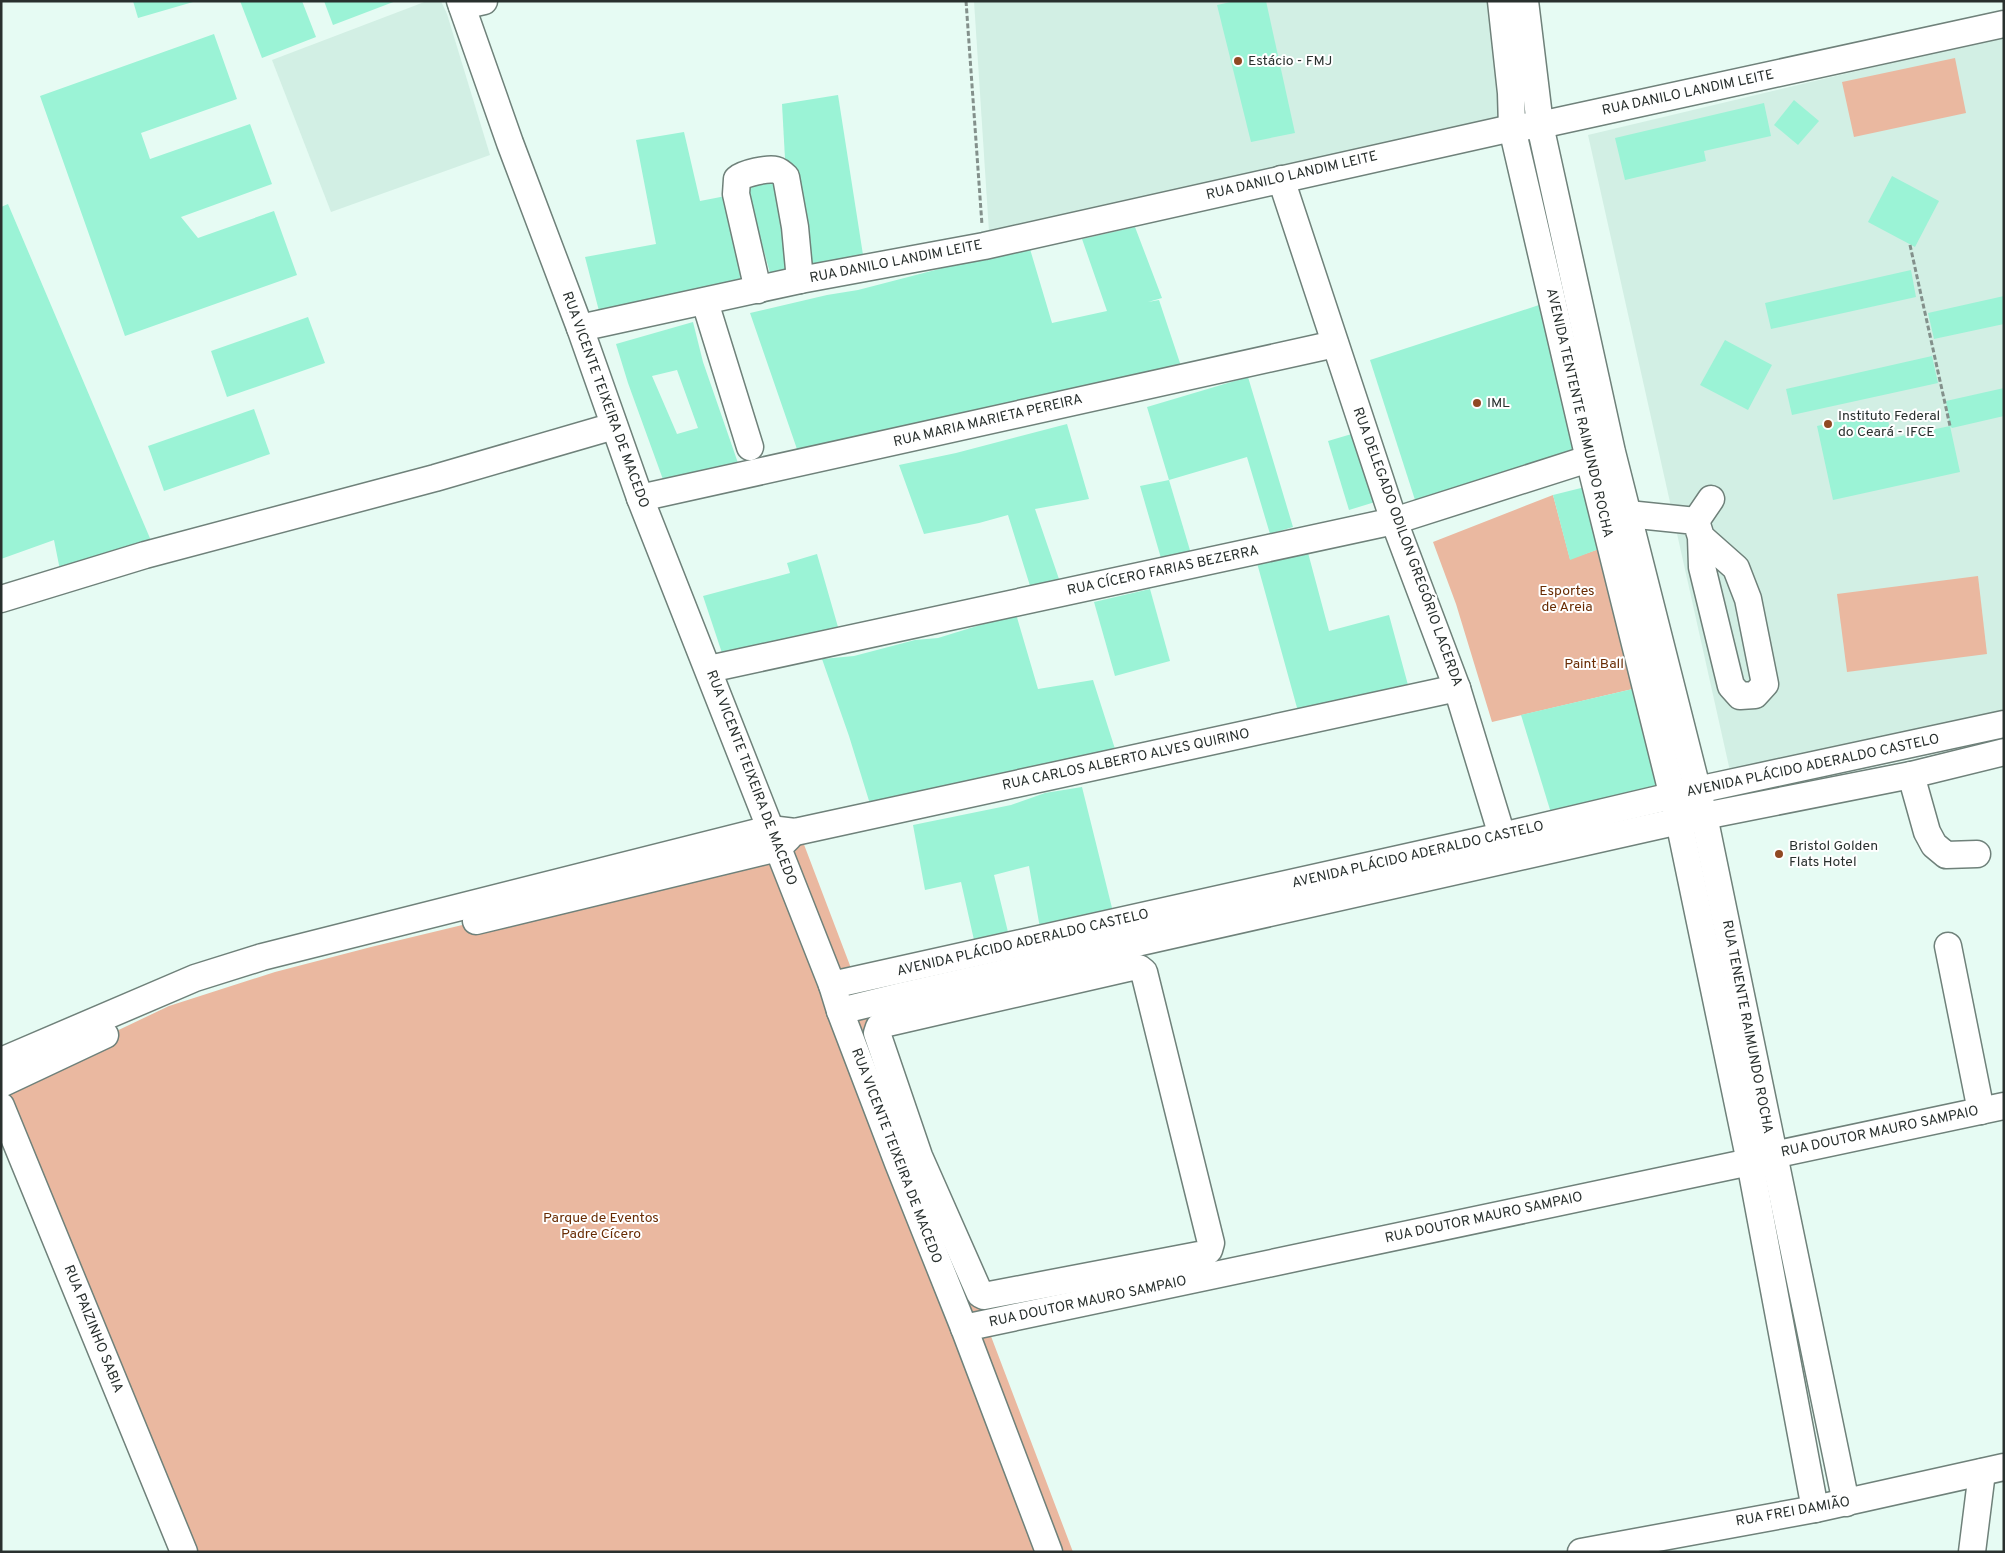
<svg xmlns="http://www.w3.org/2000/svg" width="2005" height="1553" font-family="Overpass,sans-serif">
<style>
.built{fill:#d2efe4}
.green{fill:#eab8a0}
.building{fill:#9bf3d6;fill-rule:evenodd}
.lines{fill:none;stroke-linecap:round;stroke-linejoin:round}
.minor-casing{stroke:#6f817a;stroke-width:29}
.path{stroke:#83908b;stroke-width:3;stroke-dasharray:5 2.5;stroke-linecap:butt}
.minor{stroke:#fff;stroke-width:26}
.poi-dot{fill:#904923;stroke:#fff;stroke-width:2}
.labels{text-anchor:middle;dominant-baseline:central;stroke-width:4;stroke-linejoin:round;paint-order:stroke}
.poi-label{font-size:14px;fill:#29302e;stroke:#fff;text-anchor:start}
.street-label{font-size:14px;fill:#29302e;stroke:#fff}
.park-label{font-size:14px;fill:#692c04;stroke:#fff}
</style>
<rect width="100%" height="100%" fill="#e6fbf3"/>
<!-- built -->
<g class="built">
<polygon points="427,1 441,1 447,14 490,155 331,212 272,60"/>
<polygon points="974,1 1492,1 1504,121 989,232"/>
<polygon points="2004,36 2004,713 1730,771 1588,135"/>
</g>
<!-- green -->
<g class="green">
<polygon points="1955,58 1966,113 1854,137 1842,82"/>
<polygon points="1553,495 1570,559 1599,549 1637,688 1492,722 1456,604 1433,542"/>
<polygon points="1978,576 1987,654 1847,672 1837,594"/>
<polygon points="800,834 1073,1552 185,1552 1,1086 169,1006 275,972 371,947 758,854"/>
</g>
<!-- building -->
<g class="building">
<polygon points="133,1 193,1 193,2 138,18"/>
<polygon points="240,1 302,1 316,37 262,58"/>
<polygon points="324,1 396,1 333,25"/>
<polygon points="1235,1 1266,1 1295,133 1251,142 1217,5"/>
<polygon points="214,34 237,99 141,133 150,159 250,124 272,184 181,217 198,238 274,211 297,275 125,336 40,96"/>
<polygon points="838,95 863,255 800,272 786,177 782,104"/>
<polygon points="1794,100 1819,121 1798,145 1774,125"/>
<polygon points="1764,103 1771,136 1704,151 1706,161 1625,180 1615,138"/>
<polygon points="684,132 700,201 736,194 758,282 599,311 585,257 656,244 636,140"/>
<polygon points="1892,176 1939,201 1915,247 1868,222"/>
<polygon points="776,177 787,270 770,273 746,186"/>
<polygon points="8,204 152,543 60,570 54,540 1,559 1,207"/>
<polygon points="1135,227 1162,298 1148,302 1159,300 1181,366 798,452 750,313 827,295 858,290 939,269 954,262 1030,249 1052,323 1107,311 1082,239"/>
<polygon points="1911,270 1916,297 1771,329 1765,303"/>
<polygon points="2004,296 2004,324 1934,339 1928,313"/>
<polygon points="1539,305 1584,446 1415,500 1370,360"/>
<polygon points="308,317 325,363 227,397 211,351"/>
<path d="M693,322l10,40 35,101 -73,22 -37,-102 -12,-39zM677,370l21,58 -21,6 -25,-58z"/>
<polygon points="1725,340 1772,365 1748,410 1700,385"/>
<polygon points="1932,356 1938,383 1792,415 1786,389"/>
<polygon points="1248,377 1293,527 1270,534 1247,457 1169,480 1147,407"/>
<polygon points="2004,388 2004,416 1952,428 1950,426 1946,401"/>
<polygon points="254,409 270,454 164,491 148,446"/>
<polygon points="1886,411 1892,438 1950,426 1960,472 1833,500 1817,426"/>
<polygon points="1067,424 1089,499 1035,509 1060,582 1031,589 1008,515 979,523 924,534 899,465 956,453"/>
<polygon points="1355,433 1375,502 1349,510 1328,441"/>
<polygon points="1169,480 1192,557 1163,565 1140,486"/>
<polygon points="1585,487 1599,549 1570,560 1553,495"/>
<polygon points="1307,549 1329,631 1389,615 1408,685 1299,715 1257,563"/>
<polygon points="817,554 838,627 722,653 703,596 790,573 787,563"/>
<polygon points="1150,589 1170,661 1115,676 1094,602"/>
<polygon points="1016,614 1038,689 1093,680 1116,752 870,804 849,736 822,659 854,656 915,640 938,638"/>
<polygon points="1637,688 1662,791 1551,813 1521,715"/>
<polygon points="1082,787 1113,912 1040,928 1029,866 994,875 1008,932 974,940 961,882 925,890 913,825 1011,805 1045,793"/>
</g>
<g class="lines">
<!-- minor casing -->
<g class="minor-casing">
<g id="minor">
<polyline points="460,1 510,143 580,328 640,498 832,985 840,1011 898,1163 964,1328 1049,1552"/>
<polyline points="1501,1 1511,93 1512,128 1589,459 1679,821 1750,1162 1815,1509"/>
<polyline points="1525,1 1540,125 1612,452 1704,816 1846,1503"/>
<polyline points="462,6 484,1"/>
<polyline points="1281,179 1394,521 1457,688 1507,852"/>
<path d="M758,290l-22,-96 1,-15c7,-6 31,-11 39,-9 4,1 7,4 10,7l9,50 5,53"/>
<polyline points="705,302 750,447"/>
<polyline points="580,328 800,280 984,246 1512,128 1540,125 2004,24"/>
<polyline points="640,498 1335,344"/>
<polyline points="1628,514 1696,521 1701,537 1702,567 1731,686 1740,696 1755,695 1765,684 1748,599 1736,568 1701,537"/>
<polyline points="1696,521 1711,499"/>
<polyline points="1,599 145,555 435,478 614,426"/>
<polyline points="709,669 1394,521 1604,454"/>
<polyline points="1911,775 1927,832 1934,845 1946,855 1977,854"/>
<polyline points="476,921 778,848 789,837"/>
<polyline points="1948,946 1981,1111"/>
<polygon points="1132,967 1139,968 1144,972 1211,1243 1209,1250 1204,1254 984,1296 980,1294 919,1156 877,1033 879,1027 883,1024"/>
<polyline points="832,985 1502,836 1697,790 2004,724"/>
<polyline points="840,1011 901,996 1679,821 1911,775 2004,752"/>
<polyline points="1,1061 195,978 262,957 770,829 795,832 1457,688"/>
<polyline points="1,1084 105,1035"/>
<polyline points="1,1106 184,1552"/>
<polyline points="964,1328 1750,1162 1773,1155 2004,1106"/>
<polyline points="1581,1552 1815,1509 2004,1467"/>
<polyline points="1972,1552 1982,1472"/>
</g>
</g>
<!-- path -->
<g class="path">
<polyline points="966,1 982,225"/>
<polyline points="1910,245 1950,426"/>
</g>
<!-- minor -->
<use href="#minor" class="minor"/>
</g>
<!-- markers -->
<g class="poi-dot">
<circle cx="1238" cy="61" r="5"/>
<circle cx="1477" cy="403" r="5"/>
<circle cx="1828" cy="424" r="5"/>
<circle cx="1779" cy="854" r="5"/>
</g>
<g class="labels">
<!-- poi labels -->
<g class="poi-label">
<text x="1248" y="61">Estácio - FMJ</text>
<text x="1487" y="403">IML</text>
<text x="1838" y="416">Instituto Federal<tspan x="1838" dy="16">do Ceará - IFCE</tspan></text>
<text x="1789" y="846">Bristol Golden<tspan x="1789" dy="16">Flats Hotel</tspan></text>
</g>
<!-- street labels -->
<g class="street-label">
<text transform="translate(1688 93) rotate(-12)">RUA DANILO LANDIM LEITE</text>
<text transform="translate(1292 176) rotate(-13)">RUA DANILO LANDIM LEITE</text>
<text transform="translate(896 262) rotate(-11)">RUA DANILO LANDIM LEITE</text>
<text transform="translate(605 400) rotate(70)">RUA VICENTE TEIXEIRA DE MACEDO</text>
<text transform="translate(1579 413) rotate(77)">AVENIDA TENTENTE RAIMUNDO ROCHA</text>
<text transform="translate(988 421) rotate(-13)">RUA MARIA MARIETA PEREIRA</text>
<text transform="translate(1407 547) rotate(70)">RUA DELEGADO ODILON GREGÓRIO LACERDA</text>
<text transform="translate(1163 571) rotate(-12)">RUA CÍCERO FARIAS BEZERRA</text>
<text transform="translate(1126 760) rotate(-12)">RUA CARLOS ALBERTO ALVES QUIRINO</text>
<text transform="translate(1813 766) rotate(-12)">AVENIDA PLÁCIDO ADERALDO CASTELO</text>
<text transform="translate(751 778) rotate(69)">RUA VICENTE TEIXEIRA DE MACEDO</text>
<text transform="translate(1418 855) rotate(-13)">AVENIDA PLÁCIDO ADERALDO CASTELO</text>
<text transform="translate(1023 943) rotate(-13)">AVENIDA PLÁCIDO ADERALDO CASTELO</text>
<text transform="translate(1747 1027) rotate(79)">RUA TENENTE RAIMUNDO ROCHA</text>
<text transform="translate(1880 1132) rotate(-12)">RUA DOUTOR MAURO SAMPAIO</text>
<text transform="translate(896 1156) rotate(69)">RUA VICENTE TEIXEIRA DE MACEDO</text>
<text transform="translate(1484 1218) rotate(-12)">RUA DOUTOR MAURO SAMPAIO</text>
<text transform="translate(1088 1302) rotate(-12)">RUA DOUTOR MAURO SAMPAIO</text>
<text transform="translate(93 1329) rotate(68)">RUA PAIZINHO SABIA</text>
<text transform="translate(1793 1512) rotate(-10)">RUA FREI DAMIÃO</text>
</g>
<!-- park labels -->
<g class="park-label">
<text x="1567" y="591">Esportes<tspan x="1567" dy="16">de Areia</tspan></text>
<text x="1594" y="664">Paint Ball</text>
<text x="601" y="1218">Parque de Eventos<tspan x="601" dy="16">Padre Cícero</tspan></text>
</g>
</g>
<!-- border -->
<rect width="2005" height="1553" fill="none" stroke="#29302e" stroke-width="5"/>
</svg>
